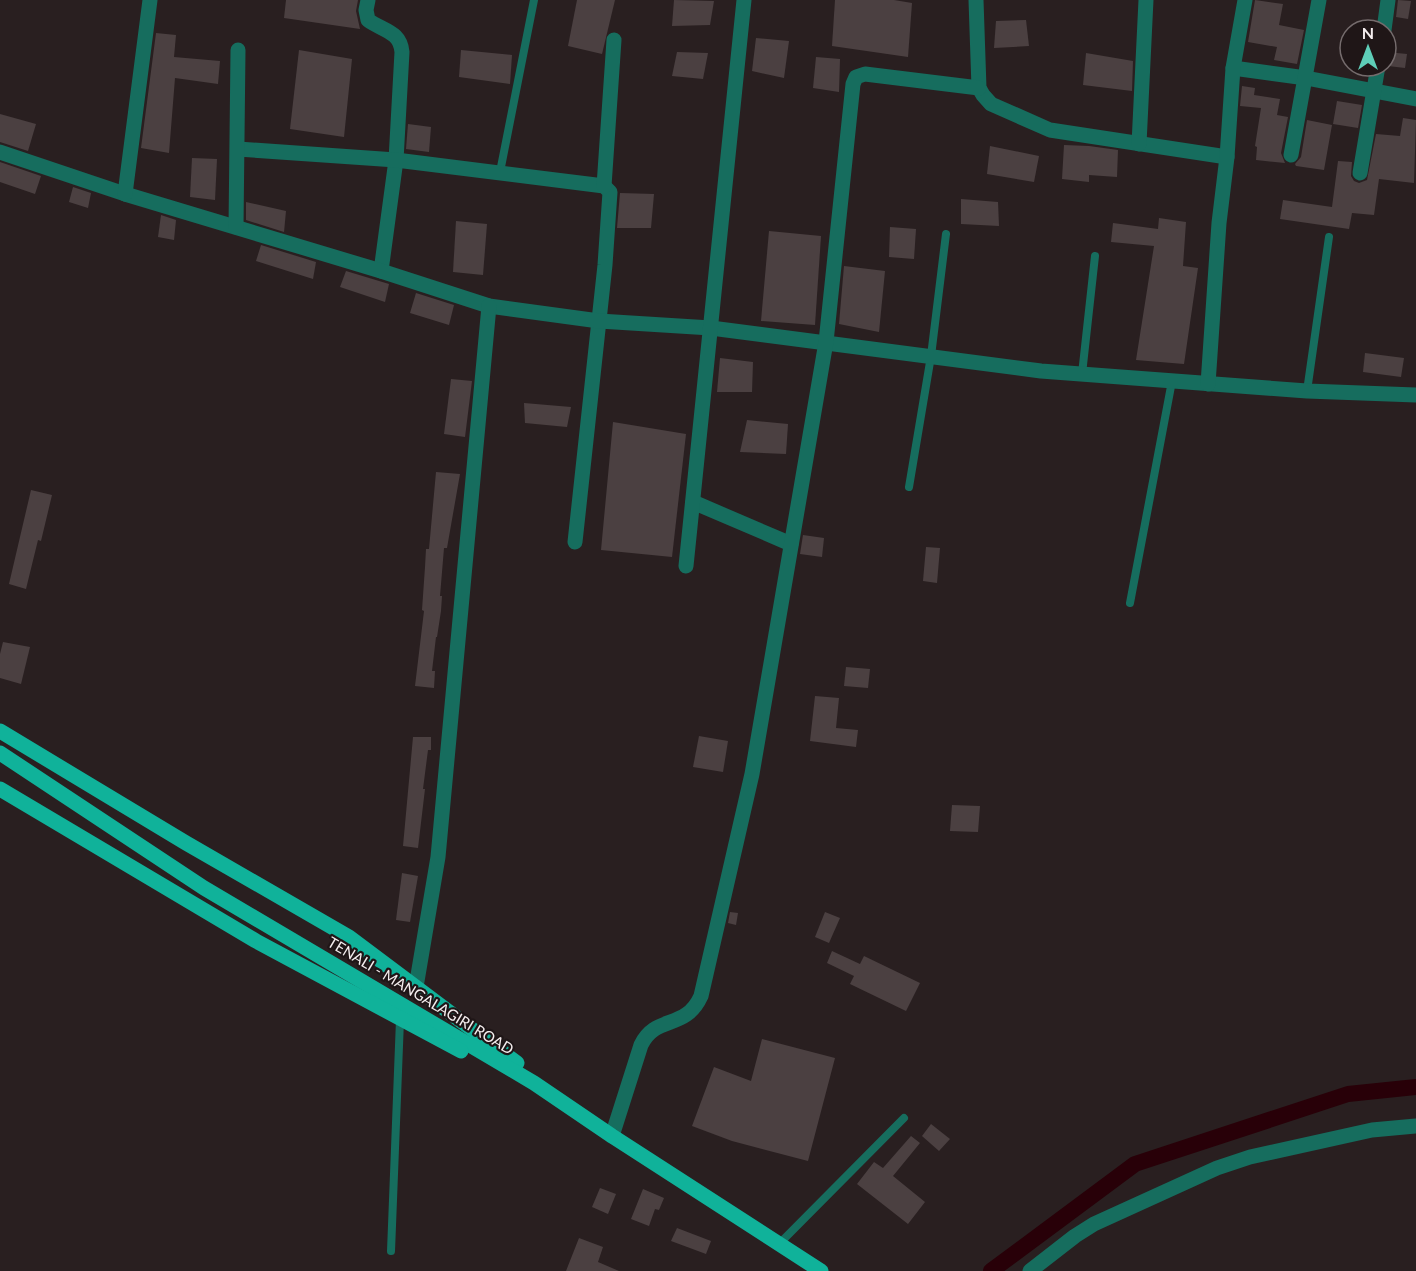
<svg xmlns="http://www.w3.org/2000/svg" width="1416" height="1271" font-family="Lato,sans-serif">
<style>
.lines{fill:none;stroke-linecap:round;stroke-linejoin:round}
.canal{stroke:#280008;stroke-width:16}
.building{fill:#4b4041}
.lane{stroke:#166d5e;stroke-width:8}
.street{stroke:#166d5e;stroke-width:15}
.primary{stroke:#10b29a;stroke-width:15}
.labels{text-anchor:middle;dominant-baseline:central;stroke-width:4.5;stroke-linejoin:round;paint-order:stroke}
.street-label{font-size:15px;fill:#f5eeef;stroke:#1f1617}
</style>
<rect width="100%" height="100%" fill="#291f20"/>
<g class="lines">
<!-- canal -->
<polyline class="canal" points="991,1271 1135,1164 1348,1094 1416,1087"/>
</g>
<!-- building -->
<g class="building">
<polygon points="286,0 358,0 356,11 360,29 284,18"/>
<polygon points="577,0 615,0 602,54 568,46"/>
<polygon points="674,0 714,1 710,25 672,26"/>
<polygon points="835,0 894,0 912,3 908,57 832,46"/>
<polygon points="1255,0 1283,4 1279,25 1304,30 1297,64 1274,60 1277,47 1248,42"/>
<polygon points="1398,0 1411,1 1408,19 1396,17"/>
<polygon points="1026,20 1029,46 994,48 996,21"/>
<polygon points="156,33 176,35 174,57 220,61 218,84 175,78 169,153 141,148"/>
<polygon points="756,38 789,41 784,78 752,71"/>
<polygon points="299,50 352,59 344,137 290,129"/>
<polygon points="461,50 512,55 510,84 459,77"/>
<polygon points="677,52 708,53 703,79 672,76"/>
<polygon points="1387,52 1407,54 1405,68 1388,66"/>
<polygon points="1086,53 1133,61 1132,91 1083,85"/>
<polygon points="816,57 840,59 839,92 813,88"/>
<polygon points="1242,86 1255,88 1254,95 1280,99 1277,115 1288,117 1281,153 1285,163 1256,160 1257,147 1255,146 1261,108 1240,106"/>
<polygon points="1337,101 1362,105 1358,128 1333,124"/>
<polygon points="0,114 36,124 28,151 0,142"/>
<polygon points="1403,118 1416,120 1414,183 1379,179 1374,215 1352,213 1349,229 1280,219 1283,200 1332,207 1338,161 1352,162 1351,176 1354,181 1359,183 1367,180 1376,134 1400,136"/>
<polygon points="1307,120 1332,125 1324,170 1296,166 1295,164 1301,157"/>
<polygon points="408,124 431,127 429,152 406,149"/>
<polygon points="1064,145 1089,146 1118,150 1117,177 1089,175 1089,182 1062,179"/>
<polygon points="990,146 1039,156 1034,182 987,174"/>
<polygon points="192,158 217,159 215,200 190,197"/>
<polygon points="0,162 41,176 35,194 0,182"/>
<polygon points="73,187 91,193 88,208 69,202"/>
<polygon points="620,193 654,194 651,228 617,228"/>
<polygon points="961,199 998,202 999,226 961,224"/>
<polygon points="246,202 286,211 284,232 246,220"/>
<polygon points="161,215 176,220 174,240 158,237"/>
<polygon points="1159,218 1186,222 1183,266 1198,268 1184,364 1136,360 1154,246 1111,242 1113,223 1158,229"/>
<polygon points="456,221 487,224 483,275 453,272"/>
<polygon points="890,227 916,229 914,259 889,257"/>
<polygon points="769,231 821,236 815,325 761,321"/>
<polygon points="261,245 316,262 313,279 256,261"/>
<polygon points="844,266 885,271 879,332 839,324"/>
<polygon points="346,271 389,284 385,302 340,287"/>
<polygon points="416,293 454,305 449,325 410,313"/>
<polygon points="1365,353 1404,358 1401,377 1363,372"/>
<polygon points="720,358 753,362 752,392 717,392"/>
<polygon points="451,379 472,381 465,437 444,434"/>
<polygon points="524,403 571,407 567,427 525,423"/>
<polygon points="747,420 788,424 786,454 740,452"/>
<polygon points="613,422 686,434 672,557 601,550"/>
<polygon points="436,472 460,474 447,548 444,548 440,596 442,596 441,611 437,637 436,637 432,671 435,671 434,688 415,686 424,611 422,610 425,567 426,549 429,549"/>
<polygon points="31,490 52,495 41,541 38,540 26,589 9,584"/>
<polygon points="803,535 824,538 822,557 800,554"/>
<polygon points="926,547 940,548 937,583 923,581"/>
<polygon points="3,642 30,647 21,684 0,678 0,654"/>
<polygon points="846,667 870,669 868,688 844,686"/>
<polygon points="815,696 839,698 836,728 858,730 856,747 810,741"/>
<polygon points="699,736 728,741 723,772 693,767"/>
<polygon points="413,737 431,737 431,750 428,750 423,789 425,789 418,848 403,846"/>
<polygon points="952,805 980,806 978,832 950,831"/>
<polygon points="402,873 418,876 410,922 396,920"/>
<polygon points="730,912 738,913 736,925 728,923"/>
<polygon points="825,912 840,918 829,943 815,937"/>
<polygon points="832,951 860,964 864,956 920,983 906,1011 850,984 854,976 827,963"/>
<polygon points="762,1039 835,1058 808,1161 732,1141 692,1126 714,1067 751,1081"/>
<polygon points="931,1124 950,1139 939,1151 922,1136"/>
<polygon points="911,1136 920,1143 893,1176 925,1202 908,1224 857,1184 874,1162 883,1168"/>
<polygon points="600,1188 616,1194 608,1214 592,1207"/>
<polygon points="643,1189 664,1198 659,1210 655,1209 649,1226 631,1219"/>
<polygon points="677,1228 711,1241 706,1254 671,1241"/>
<polygon points="579,1238 603,1247 598,1262 619,1271 566,1271"/>
</g>
<g class="lines">
<!-- lane -->
<g class="lane">
<polyline points="500,172 534,0"/>
<polyline points="1082,374 1095,256"/>
<polyline points="1307,391 1329,237"/>
<polyline points="909,487 931,356 946,234"/>
<polyline points="1130,603 1172,381"/>
<polyline points="779,1244 904,1118"/>
<polyline points="391,1251 400,1020"/>
</g>
<!-- street -->
<g class="street">
<path d="M368,0l-2,10 2,10c15,11 32,11 34,32l-6,108 -15,111"/>
<polyline points="976,0 979,88 983,95 991,104 1050,130 1227,157"/>
<polyline points="1384,30 1388,0"/>
<polyline points="1233,68 1306,78 1416,99"/>
<polyline points="1139,144 1146,0"/>
<polyline points="238,149 396,160 604,186 610,192 605,265 575,542"/>
<polyline points="0,152 125,194 381,271 489,306 599,321 711,328 1041,371 1307,391 1416,395"/>
<polyline points="1291,155 1319,0"/>
<polyline points="1360,173 1378,66"/>
<polyline points="604,186 614,40"/>
<polyline points="125,194 150,0"/>
<polyline points="236,227 238,50"/>
<polyline points="1208,384 1219,223 1227,157 1233,68 1245,0"/>
<polyline points="693,502 791,544"/>
<polyline points="686,566 744,0"/>
<polyline points="416,987 438,857 489,306"/>
<path d="M612,1136l29,-91c15,-31 44,-14 60,-49l51,-222 74,-432 27,-258 3,-7 9,-3 114,14"/>
<polyline points="1030,1271 1075,1236 1094,1224 1217,1168 1250,1157 1372,1130 1416,1126"/>
</g>
<!-- primary -->
<g class="primary">
<polyline points="0,731 186,843 349,937 517,1063"/>
<polyline points="0,753 204,888 534,1083 612,1136 821,1271"/>
<polyline points="0,789 256,941 461,1051"/>
</g>
</g>
<g class="labels">
<!-- street labels -->
<g class="street-label">
<text transform="translate(421 995) rotate(31)">TENALI - MANGALAGIRI ROAD</text>
</g>
</g>
<!-- north arrow -->
<g transform="translate(1368 48)"><circle r="28" fill="#1f1617" stroke="#756c6d" stroke-width="1.5"/>
<path d="M0-4.5L10 22L0 15L-10 22Z" fill="#5eceb8"/>
<text y="-9" font-size="16" font-weight="bold" text-anchor="middle" fill="#f5eeef">N</text>
</g>
</svg>
